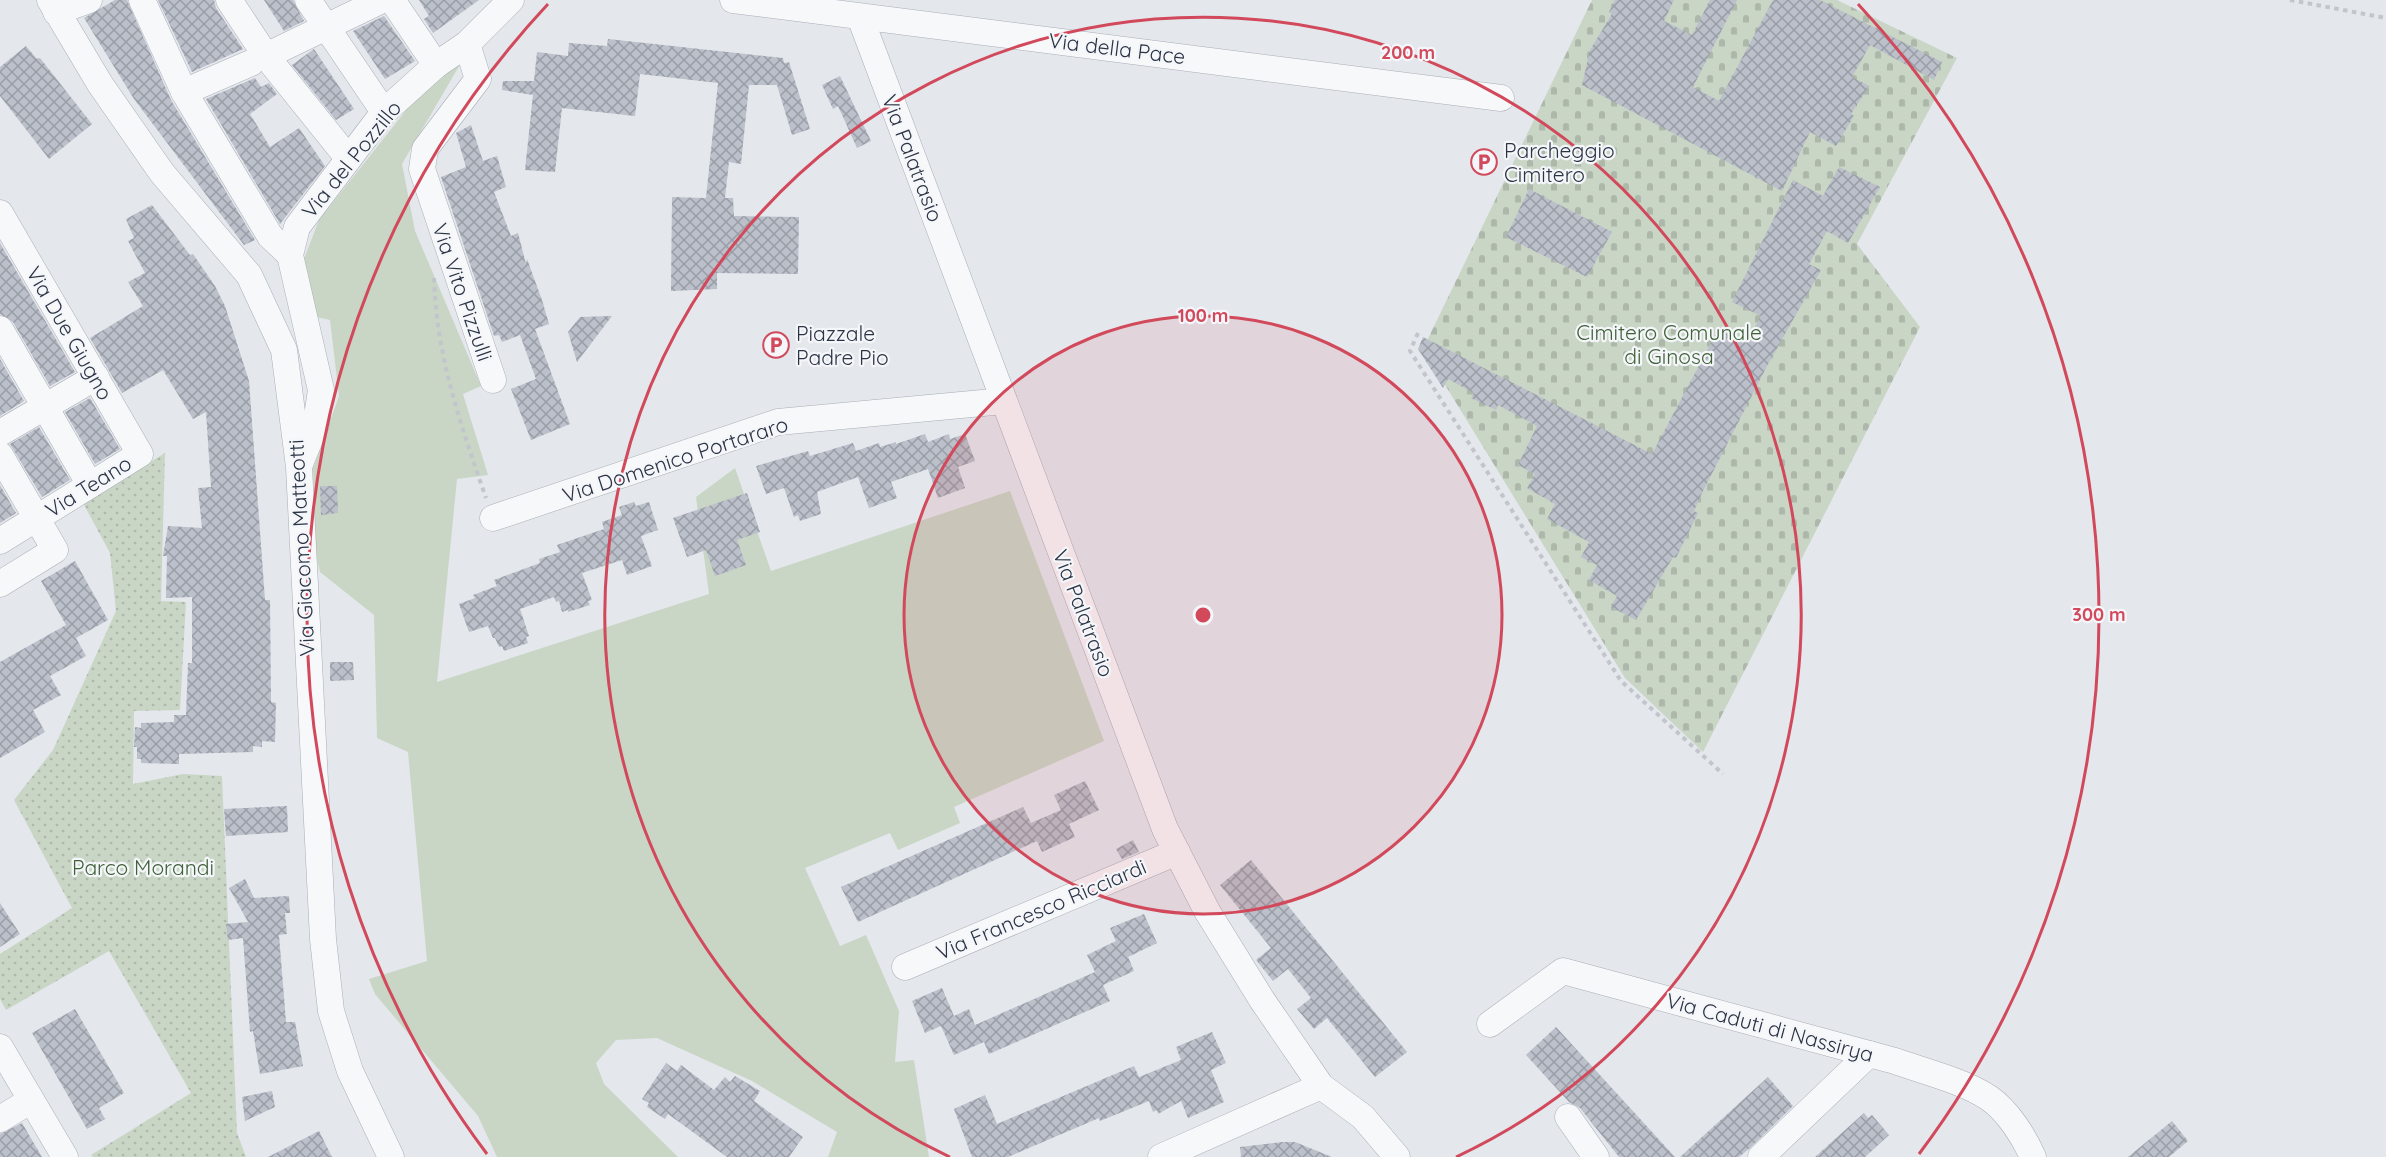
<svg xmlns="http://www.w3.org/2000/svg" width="2386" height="1157" font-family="Quicksand,sans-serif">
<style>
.grass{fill:#c9d6c5}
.cemetery{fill:url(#cemetery-stones)}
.park{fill:url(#park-dots)}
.building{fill:url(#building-cross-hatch)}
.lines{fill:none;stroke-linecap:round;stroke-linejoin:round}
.minor-casing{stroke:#a9aeb7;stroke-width:27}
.path{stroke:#c2c5cb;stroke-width:4;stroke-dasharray:4.5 4.5;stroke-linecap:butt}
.minor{stroke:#f7f8fa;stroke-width:26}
.ring{fill:none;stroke:#d1495b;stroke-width:3}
.labels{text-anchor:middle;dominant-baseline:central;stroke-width:4.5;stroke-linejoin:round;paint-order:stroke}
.street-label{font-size:21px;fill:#2b3445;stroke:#f4f6f9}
.poi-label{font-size:21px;fill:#2b3445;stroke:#f4f6f9;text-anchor:start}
.park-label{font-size:21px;fill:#3f6138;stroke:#f4f6f9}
.centre{fill:#d1495b;stroke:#f4f6f9;stroke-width:3}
.ring-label{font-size:18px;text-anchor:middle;font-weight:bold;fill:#d1495b;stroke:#f4f6f9;stroke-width:4.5;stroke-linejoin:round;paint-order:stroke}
</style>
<defs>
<pattern id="cemetery-stones" width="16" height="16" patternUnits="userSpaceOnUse" patternTransform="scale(1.5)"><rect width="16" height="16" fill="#c9d6c5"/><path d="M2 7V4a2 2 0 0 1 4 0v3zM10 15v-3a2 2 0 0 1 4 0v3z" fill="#adb8ab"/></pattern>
<pattern id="park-dots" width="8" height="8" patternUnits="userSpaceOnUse" patternTransform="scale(1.5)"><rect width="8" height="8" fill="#c9d6c5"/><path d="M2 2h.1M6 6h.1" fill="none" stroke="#adb8ab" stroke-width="1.8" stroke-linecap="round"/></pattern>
<pattern id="building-cross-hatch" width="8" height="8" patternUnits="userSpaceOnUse" patternTransform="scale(1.5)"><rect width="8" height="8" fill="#bbc0ca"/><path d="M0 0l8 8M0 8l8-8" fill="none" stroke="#989da6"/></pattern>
</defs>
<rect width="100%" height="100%" fill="#e4e7ec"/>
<!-- grass -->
<polygon class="grass" points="462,61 402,164 415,231 481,386 463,394 488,475 457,479 437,682 709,594 696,497 735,468 771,571 1010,491 1104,741 954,807 960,823 898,850 890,833 805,868 840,946 866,935 899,1011 895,1062 914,1060 929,1157 828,1157 837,1132 752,1081 657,1038 616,1040 596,1063 604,1084 678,1157 497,1157 478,1116 375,994 369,979 427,961 408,752 377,738 374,615 320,572 316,554 313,469 339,396 330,320 312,316 302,264 319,220 438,70"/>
<!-- cemetery -->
<polygon class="cemetery" points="1592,0 1837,0 1957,58 1857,244 1920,327 1703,752 1625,678 1423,349"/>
<!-- park -->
<polygon class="park" points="165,453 161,601 186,602 180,710 134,711 133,784 183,774 222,776 237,1133 246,1157 93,1157 91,1155 191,1093 109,951 6,1010 0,999 0,954 72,908 14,800 53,750 116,611 110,553 83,503"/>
<!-- building -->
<g class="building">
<polygon points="115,0 127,0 171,100 255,240 244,245 134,99 84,18"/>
<polygon points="158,0 214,0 216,8 243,49 192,72"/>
<polygon points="264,0 293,0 304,21 284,31"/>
<polygon points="419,0 479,0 433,33 424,19 429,16"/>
<polygon points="1615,0 1674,0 1664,21 1692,35 1710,0 1737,0 1693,87 1719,101 1773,0 1820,0 1942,62 1934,80 1870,45 1852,77 1869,86 1851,114 1854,116 1836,146 1810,132 1782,191 1582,85 1590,50 1612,14 1609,12"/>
<polygon points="384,16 415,61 385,79 353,31"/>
<polygon points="608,39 783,58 784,63 789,62 810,129 792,135 777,85 749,85 741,164 729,162 725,198 733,198 734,216 799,217 798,274 717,273 717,289 671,291 672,197 706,198 718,83 640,74 635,116 562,108 555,172 525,170 533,95 502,90 503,81 534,81 537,52 568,56 569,43 607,46"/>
<polygon points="26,46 37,59 40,58 92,124 49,159 0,96 0,67"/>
<polygon points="314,49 354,109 336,120 292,65"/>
<polygon points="840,76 871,141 857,148 838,106 833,109 822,85"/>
<polygon points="255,78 261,87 269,83 277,94 250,114 270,147 299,128 325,166 280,224 206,99"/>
<polygon points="471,125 483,161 497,156 506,187 494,192 511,236 518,233 526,264 527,259 542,300 549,324 535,329 570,424 531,440 511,389 536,379 520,335 502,342 499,335 494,336 441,177 466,167 456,133"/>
<polygon points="1839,167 1880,187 1848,243 1827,231 1809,264 1821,270 1766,368 1701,495 1694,511 1698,513 1676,558 1673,557 1636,620 1611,607 1617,596 1589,580 1597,565 1581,557 1589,542 1547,519 1555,504 1527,488 1535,474 1518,465 1537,426 1498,405 1496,410 1471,398 1474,393 1448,379 1443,388 1418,349 1423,337 1652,454 1719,328 1746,343 1761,316 1732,302 1793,180 1823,196"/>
<polygon points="1529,189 1612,232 1587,277 1506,237"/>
<polygon points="152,205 190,255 193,254 215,286 225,306 249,381 265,600 270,600 271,702 276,703 275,742 262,741 262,747 253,746 253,752 179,754 179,764 141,763 141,759 137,759 137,747 134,747 135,727 141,728 141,723 174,722 174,715 186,715 188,663 192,663 192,597 166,598 167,556 163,556 168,526 202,528 198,488 211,487 206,412 193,419 163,370 122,393 90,338 143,306 128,282 145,273 128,241 134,238 126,219"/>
<polygon points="0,243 75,372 50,386 13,322 0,314"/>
<polygon points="612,316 577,362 568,332 580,317"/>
<polygon points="0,359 24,401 0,416"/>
<polygon points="90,398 120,449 95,464 65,412"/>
<polygon points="39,427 70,480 42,497 10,444"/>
<polygon points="925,434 928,442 949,434 950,439 965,434 975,461 958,467 965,488 938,498 928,469 891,482 897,498 869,508 858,477 817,492 821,514 800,521 798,515 794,517 784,488 766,494 756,466 808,451 810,456 853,443 856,451 879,443 880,447 896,442 896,444"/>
<polygon points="0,485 16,513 0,523"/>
<polygon points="320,486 337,486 338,513 321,515"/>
<polygon points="747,493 760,532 737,540 746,565 715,576 706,550 687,557 673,518"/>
<polygon points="634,502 636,506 649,502 658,530 641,536 652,566 627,575 622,560 582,573 592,600 588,601 590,605 568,612 568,610 562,612 559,601 556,602 554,597 520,609 529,636 526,637 528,643 504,651 502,646 499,647 495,638 493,638 488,626 469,632 459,604 475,598 473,595 497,586 494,580 540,563 539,559 560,552 557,545 604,529 602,522 622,515 619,507"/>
<polygon points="75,561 108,620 76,638 86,656 50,676 61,695 33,710 45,732 0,758 0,662 66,625 41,581"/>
<polygon points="330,662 353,662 354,680 330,681"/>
<polygon points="1085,781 1099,810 1069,824 1075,837 1042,852 1037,841 858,922 841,887 1023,807 1031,823 1061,810 1054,795"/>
<polygon points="287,806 288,832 226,836 224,809"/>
<polygon points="1133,840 1139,852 1122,859 1116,849"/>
<polygon points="1251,860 1407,1052 1375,1077 1327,1018 1314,1029 1297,1009 1311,998 1288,969 1273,981 1256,960 1271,948 1220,885"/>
<polygon points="245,879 254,898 289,896 290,913 285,913 287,934 279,935 286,1022 295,1022 303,1066 260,1074 253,1031 250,1032 243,938 228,940 226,924 248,922 229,888"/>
<polygon points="0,903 20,934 0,947"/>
<polygon points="1144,914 1157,943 1128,957 1134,971 1103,985 1110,1001 989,1054 984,1042 954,1055 941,1026 925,1033 912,1001 942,988 954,1016 969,1009 975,1025 1095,972 1087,955 1116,941 1110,928"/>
<polygon points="75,1009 124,1093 99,1108 105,1119 87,1129 32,1033"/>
<polygon points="1556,1027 1675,1157 1619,1157 1580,1108 1569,1102 1526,1055"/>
<polygon points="1212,1032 1226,1063 1211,1070 1224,1102 1188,1118 1181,1101 1158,1114 1157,1110 1153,1112 1149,1101 1100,1121 1099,1118 1008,1157 972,1157 954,1109 985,1095 997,1124 1134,1066 1139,1077 1181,1060 1176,1047"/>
<polygon points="666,1063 677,1071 681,1065 714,1090 725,1077 730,1082 735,1076 760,1091 754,1101 803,1137 789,1157 727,1157 668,1114 665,1119 647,1107 649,1103 642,1099"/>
<polygon points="1768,1077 1793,1106 1750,1148 1739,1157 1680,1157"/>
<polygon points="272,1091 275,1107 245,1121 242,1097"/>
<polygon points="1864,1113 1868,1118 1872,1115 1889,1135 1865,1157 1815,1157"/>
<polygon points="2172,1121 2188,1141 2169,1157 2128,1157"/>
<polygon points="22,1123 42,1157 0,1157 0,1134"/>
<polygon points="319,1131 332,1157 268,1157"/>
<polygon points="1282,1142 1295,1142 1332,1157 1241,1157 1240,1147"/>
</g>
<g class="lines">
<!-- minor casing -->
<g class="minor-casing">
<g id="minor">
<polyline points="50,0 100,84 162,173 249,275 284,350 299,467 323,939 331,1011 350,1071 391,1157"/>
<polyline points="142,0 184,92 270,236 290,255"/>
<polyline points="229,0 266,56 348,158"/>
<polyline points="308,0 384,112"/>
<polyline points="392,0 436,65"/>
<polyline points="733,0 1501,98"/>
<polyline points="56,12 89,0"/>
<polyline points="860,17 1165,829 1207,911 1262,1000 1321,1086 1363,1117 1397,1157"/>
<polyline points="467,44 478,79 425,149 422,169 493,380"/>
<polyline points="266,56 382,0"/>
<polyline points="184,92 251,63"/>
<polyline points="0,213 140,454 0,541"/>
<polyline points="0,329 90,485"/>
<polyline points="0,433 96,377"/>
<polyline points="0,455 55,550 0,584"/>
<polyline points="300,464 316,424 321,390 290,255 297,227 384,112 436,65 467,44 511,0"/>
<polyline points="493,518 778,422 1004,401"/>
<polyline points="905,967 1177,852"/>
<path d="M1490,1024l73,-53 332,90c28,10 69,20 94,37 19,13 35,39 44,59"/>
<polyline points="0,1047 65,1157"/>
<polyline points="1568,1117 1596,1157"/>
<polyline points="0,1119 30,1101"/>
<polyline points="1161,1157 1321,1086"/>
<polyline points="1761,1157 1869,1054"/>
</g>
</g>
<!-- path -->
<g class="path">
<polyline points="2290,0 2386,18"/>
<path d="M434,278c2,77 27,148 52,220"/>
<polyline points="1418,333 1410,351 1621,681 1723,774"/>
</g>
<!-- minor -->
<use href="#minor" class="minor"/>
</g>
<!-- distance rings -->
<circle cx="1203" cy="615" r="299" fill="#d1495b" fill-opacity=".12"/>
<g class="ring">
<circle cx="1203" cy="615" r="299"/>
<path d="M950 1157A598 598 0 1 1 1456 1157"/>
<path d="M487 1154A896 896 0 0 1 548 4M1858 4A896 896 0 0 1 1919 1154"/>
</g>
<!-- icons -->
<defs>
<g id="parking-ring" transform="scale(1.35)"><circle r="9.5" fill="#f4f6f9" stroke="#d1495b" stroke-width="1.5"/><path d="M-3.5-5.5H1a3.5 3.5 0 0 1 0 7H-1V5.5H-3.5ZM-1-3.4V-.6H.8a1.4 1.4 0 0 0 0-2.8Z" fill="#d1495b"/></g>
</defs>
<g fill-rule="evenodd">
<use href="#parking-ring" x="1484" y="162"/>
<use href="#parking-ring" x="776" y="345"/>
</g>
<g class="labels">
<!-- street labels -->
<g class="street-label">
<text transform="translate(1117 48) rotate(7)">Via della Pace</text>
<text transform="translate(913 158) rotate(69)">Via Palatrasio</text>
<text transform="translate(351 159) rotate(-51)">Via del Pozzillo</text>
<text transform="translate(463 292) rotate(71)">Via Vito Pizzulli</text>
<text transform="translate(70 333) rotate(60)">Via Due Giugno</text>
<text transform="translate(675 459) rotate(-18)">Via Domenico Portararo</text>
<text transform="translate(88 486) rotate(-32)">Via Teano</text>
<text transform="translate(301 548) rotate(-93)">Via Giacomo Matteotti</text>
<text transform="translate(1084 613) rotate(69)">Via Palatrasio</text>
<text transform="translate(1041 909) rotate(-23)">Via Francesco Ricciardi</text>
<text transform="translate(1770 1027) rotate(15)">Via Caduti di Nassirya</text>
</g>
<!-- poi labels -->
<g class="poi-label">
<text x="1504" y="150">Parcheggio<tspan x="1504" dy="24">Cimitero</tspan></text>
<text x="796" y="333">Piazzale<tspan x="796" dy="24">Padre Pio</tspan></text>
</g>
<!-- park labels -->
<g class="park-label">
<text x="1669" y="332">Cimitero Comunale<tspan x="1669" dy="24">di Ginosa</tspan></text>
<text x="143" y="867">Parco Morandi</text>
</g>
</g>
<circle cx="1203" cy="615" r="9" class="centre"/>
<g class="ring-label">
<text x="1408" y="59">200 m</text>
<text x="1203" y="322">100 m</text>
<text x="2099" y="621">300 m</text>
</g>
</svg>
